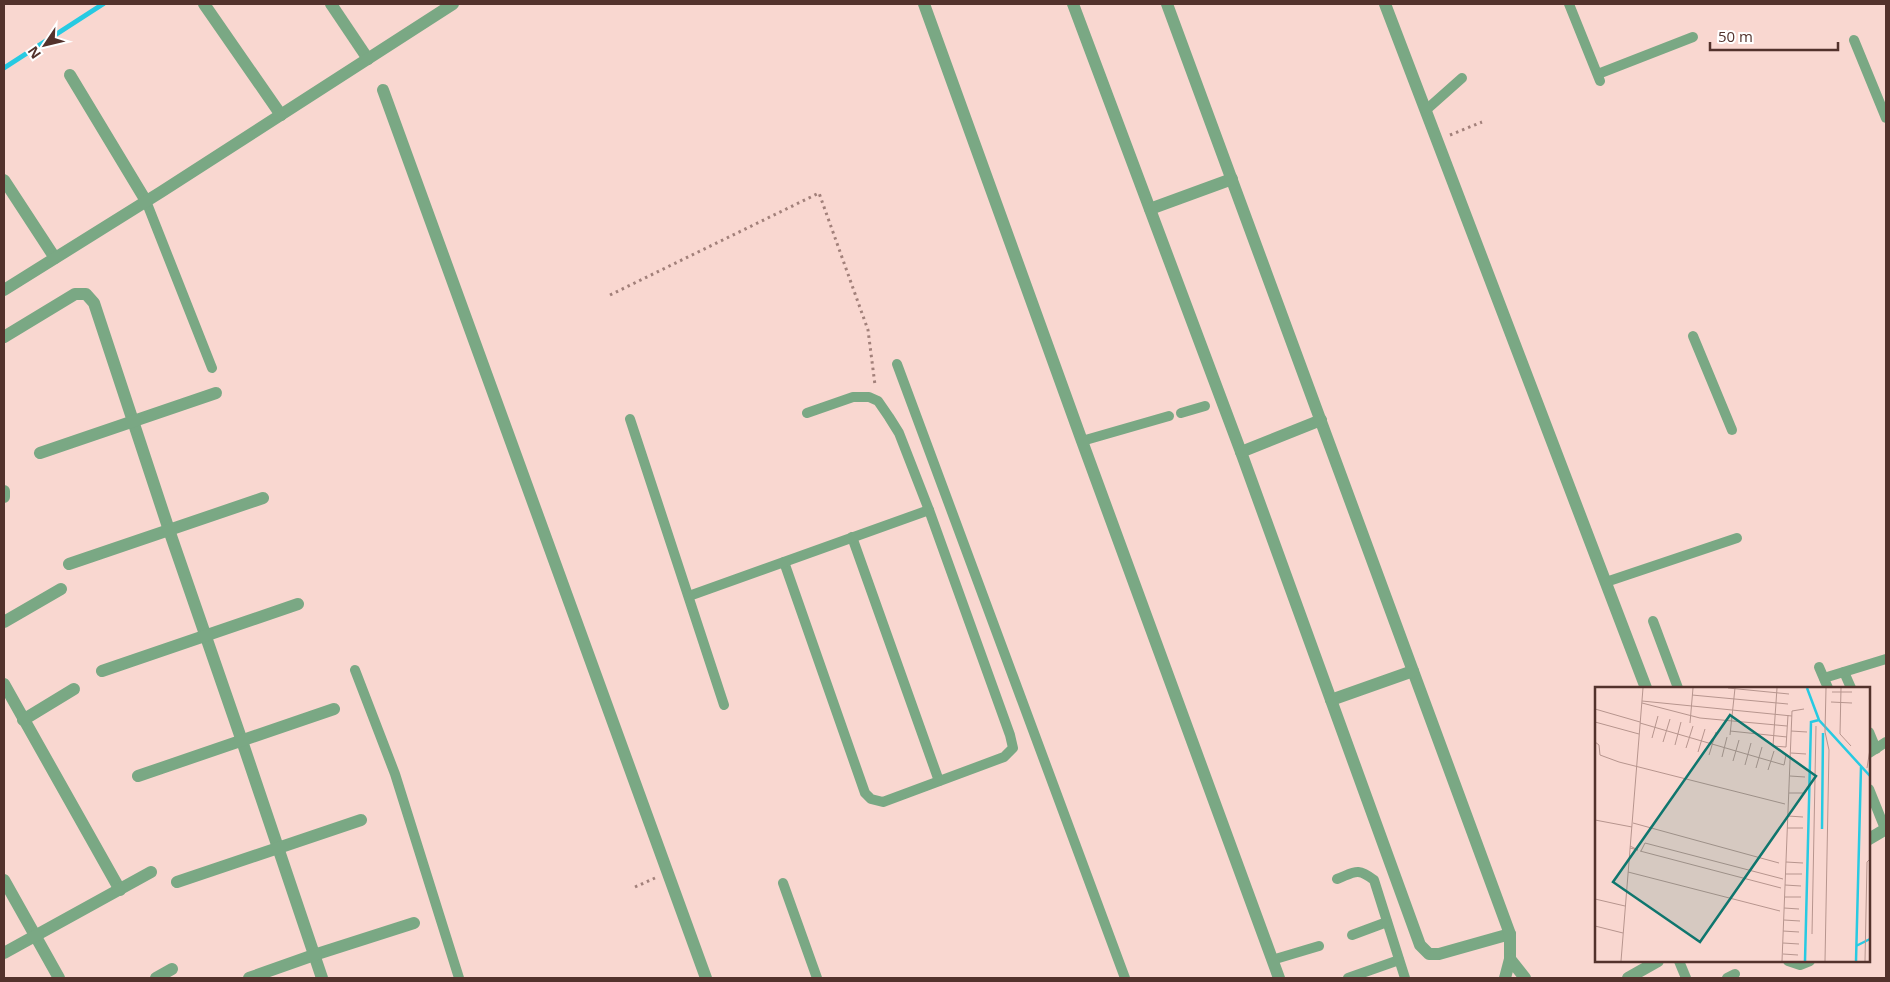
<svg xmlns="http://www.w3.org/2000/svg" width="1890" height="982" font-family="'Open Sans',sans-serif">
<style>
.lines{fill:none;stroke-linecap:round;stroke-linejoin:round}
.stream{stroke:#27cae2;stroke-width:5}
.path{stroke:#a2807a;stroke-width:3;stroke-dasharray:2.5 4;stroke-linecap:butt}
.service{stroke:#7aa884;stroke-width:10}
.minor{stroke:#7aa884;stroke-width:12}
.tertiary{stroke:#7aa884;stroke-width:12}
.inset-river{fill:none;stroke:#27cae2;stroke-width:2.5}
.inset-road{fill:none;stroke:#b7958e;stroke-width:1}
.view{fill:#0f766e;fill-opacity:0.15;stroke:#0f766e;stroke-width:2.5}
.inset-edge{fill:none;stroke:#53322c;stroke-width:2.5}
</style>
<rect width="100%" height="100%" fill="#f9d7d0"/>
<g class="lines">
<!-- stream -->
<polyline class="stream" points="4,68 103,4"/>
<!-- path -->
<g class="path">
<polyline points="1450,135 1482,122"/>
<polyline points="610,295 819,193 868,330 875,385"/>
<polyline points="635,887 655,878"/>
</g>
<!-- service -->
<g class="service">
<polyline points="1569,4 1600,81"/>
<polyline points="1854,40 1886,118"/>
<polyline points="1598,74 1693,37"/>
<polyline points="1426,110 1462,78"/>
<polyline points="146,201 212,368"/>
<polyline points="1693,336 1732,430"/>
<polyline points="897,364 1125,978"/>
<polyline points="1181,413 1205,406"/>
<polyline points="630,419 724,705"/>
<polyline points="1082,441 1169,416"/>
<polyline points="852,537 939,781"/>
<polyline points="784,562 865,793 871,799 883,802 1004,757 1013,748 1010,735 929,510 899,433 889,417 878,401 869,397 853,397 807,413"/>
<polyline points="1606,582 1737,538"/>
<polyline points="689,596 929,510"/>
<polyline points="1653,621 1678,688"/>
<polyline points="1819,667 1828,688"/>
<polyline points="355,670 395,774 459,978"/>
<polyline points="1844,672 1851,688"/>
<polyline points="1824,678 1886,659"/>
<polyline points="1869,732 1876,749"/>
<polyline points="1869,753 1886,742"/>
<polyline points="1869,789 1886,831"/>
<path d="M1337,879c18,-7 20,-12 37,1l31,98"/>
<polyline points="783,883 817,978"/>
<polyline points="1352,935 1387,922"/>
<polyline points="1272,960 1319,946"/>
<polyline points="1679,961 1686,978"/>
<polyline points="1788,961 1800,965 1810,961"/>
<polyline points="1348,978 1399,960"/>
<polyline points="1727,978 1735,974"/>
</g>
<!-- minor -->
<g class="minor">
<polyline points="204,4 281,115"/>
<polyline points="331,4 368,59"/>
<polyline points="924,4 1082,441 1279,978"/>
<polyline points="1073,4 1241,452 1420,945 1429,954 1439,954 1510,934"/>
<polyline points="1167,4 1510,934 1510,959"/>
<polyline points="1385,4 1646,688"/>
<polyline points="70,75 146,201"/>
<polyline points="383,90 706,978"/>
<polyline points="4,180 55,258"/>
<polyline points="1150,209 1232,179"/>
<polyline points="4,290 161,192 453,4"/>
<polyline points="4,337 75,294 86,294 94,303 169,530 242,741 322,978"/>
<polyline points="1241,452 1321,420"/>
<polyline points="40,453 216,393"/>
<polyline points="4,491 4,497"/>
<polyline points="69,564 263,498"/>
<polyline points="4,622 61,589"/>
<polyline points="102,671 298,604"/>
<polyline points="4,684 120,890"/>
<polyline points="1331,700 1413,671"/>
<polyline points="23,720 74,689"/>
<polyline points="138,776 334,709"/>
<polyline points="4,880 59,978"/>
<polyline points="177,882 361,820"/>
<polyline points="4,953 151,872"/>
<polyline points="156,978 172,969"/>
<polyline points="249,978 314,955 414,923"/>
<polyline points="1505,978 1510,959 1525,978"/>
</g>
<!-- tertiary -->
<g class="tertiary">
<polyline points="1869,839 1886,829"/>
<polyline points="1628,978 1658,961"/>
</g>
</g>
<!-- overview -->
<g transform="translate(1595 687)">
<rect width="275" height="275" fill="#f9d7d0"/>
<path class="inset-river" d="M212,1l12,32 51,56M227,142l1,-96M261,259l14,-7M210,274l6,-239 8,-2M261,274l5,-194"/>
<path class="inset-road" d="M133,1l61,6M182,1l-4,58 13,1 2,-32M246,1l-1,46 11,12M237,5h20M97,8l96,9M47,14l150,15M236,15l21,1M47,16l58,15 87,8M0,22l45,13M275,24v23M0,35l44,12M45,36l144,42 2,-10M95,36l3,-35M135,44l57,6M196,44l16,1M135,48l5,-47M57,51l6,-22M0,55l4,3 1,10 19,7 166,42M68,55l7,-23M80,58l6,-23M91,61l7,-22M103,65l7,-23M196,66l15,1M114,68l7,-23M127,70l5,-20M138,74l6,-21M150,78l6,-22M161,81l6,-21M272,81l3,-19M173,83l6,-19M195,89l15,1M194,106h16M193,129l15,1M0,133l37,7M38,136l146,40M192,141h16M35,161l8,2 -8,-4M45,164l141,37M46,164l4,-8 138,36M191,175l17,1M33,185l152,39M191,187h16M190,198l16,1M190,210h16M0,212l30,7M189,221l15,1M189,233l16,1M0,239l28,7M188,244l16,1M217,247l4,-208M188,256l16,1M188,267l15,1M26,274l22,-273M187,274l10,-250 12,-2M230,274l4,-211 -4,-18 1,-44M270,274l2,-99 3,-3"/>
<path class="view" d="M135,28l86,61 -116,166 -87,-60z"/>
<rect width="275" height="275" class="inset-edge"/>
</g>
<!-- border -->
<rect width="1890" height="982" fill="none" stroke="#53322c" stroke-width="10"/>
<!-- north arrow -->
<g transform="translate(45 45) rotate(235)" stroke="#ffffff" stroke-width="4" paint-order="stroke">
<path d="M0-4L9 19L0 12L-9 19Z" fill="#53322c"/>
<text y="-8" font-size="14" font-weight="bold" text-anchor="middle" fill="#53322c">N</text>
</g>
<!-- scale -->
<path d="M1710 42v8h128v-8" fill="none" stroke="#53322c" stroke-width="2.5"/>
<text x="1718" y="42" font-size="15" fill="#53322c" stroke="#ffffff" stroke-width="4" paint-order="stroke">50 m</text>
</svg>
